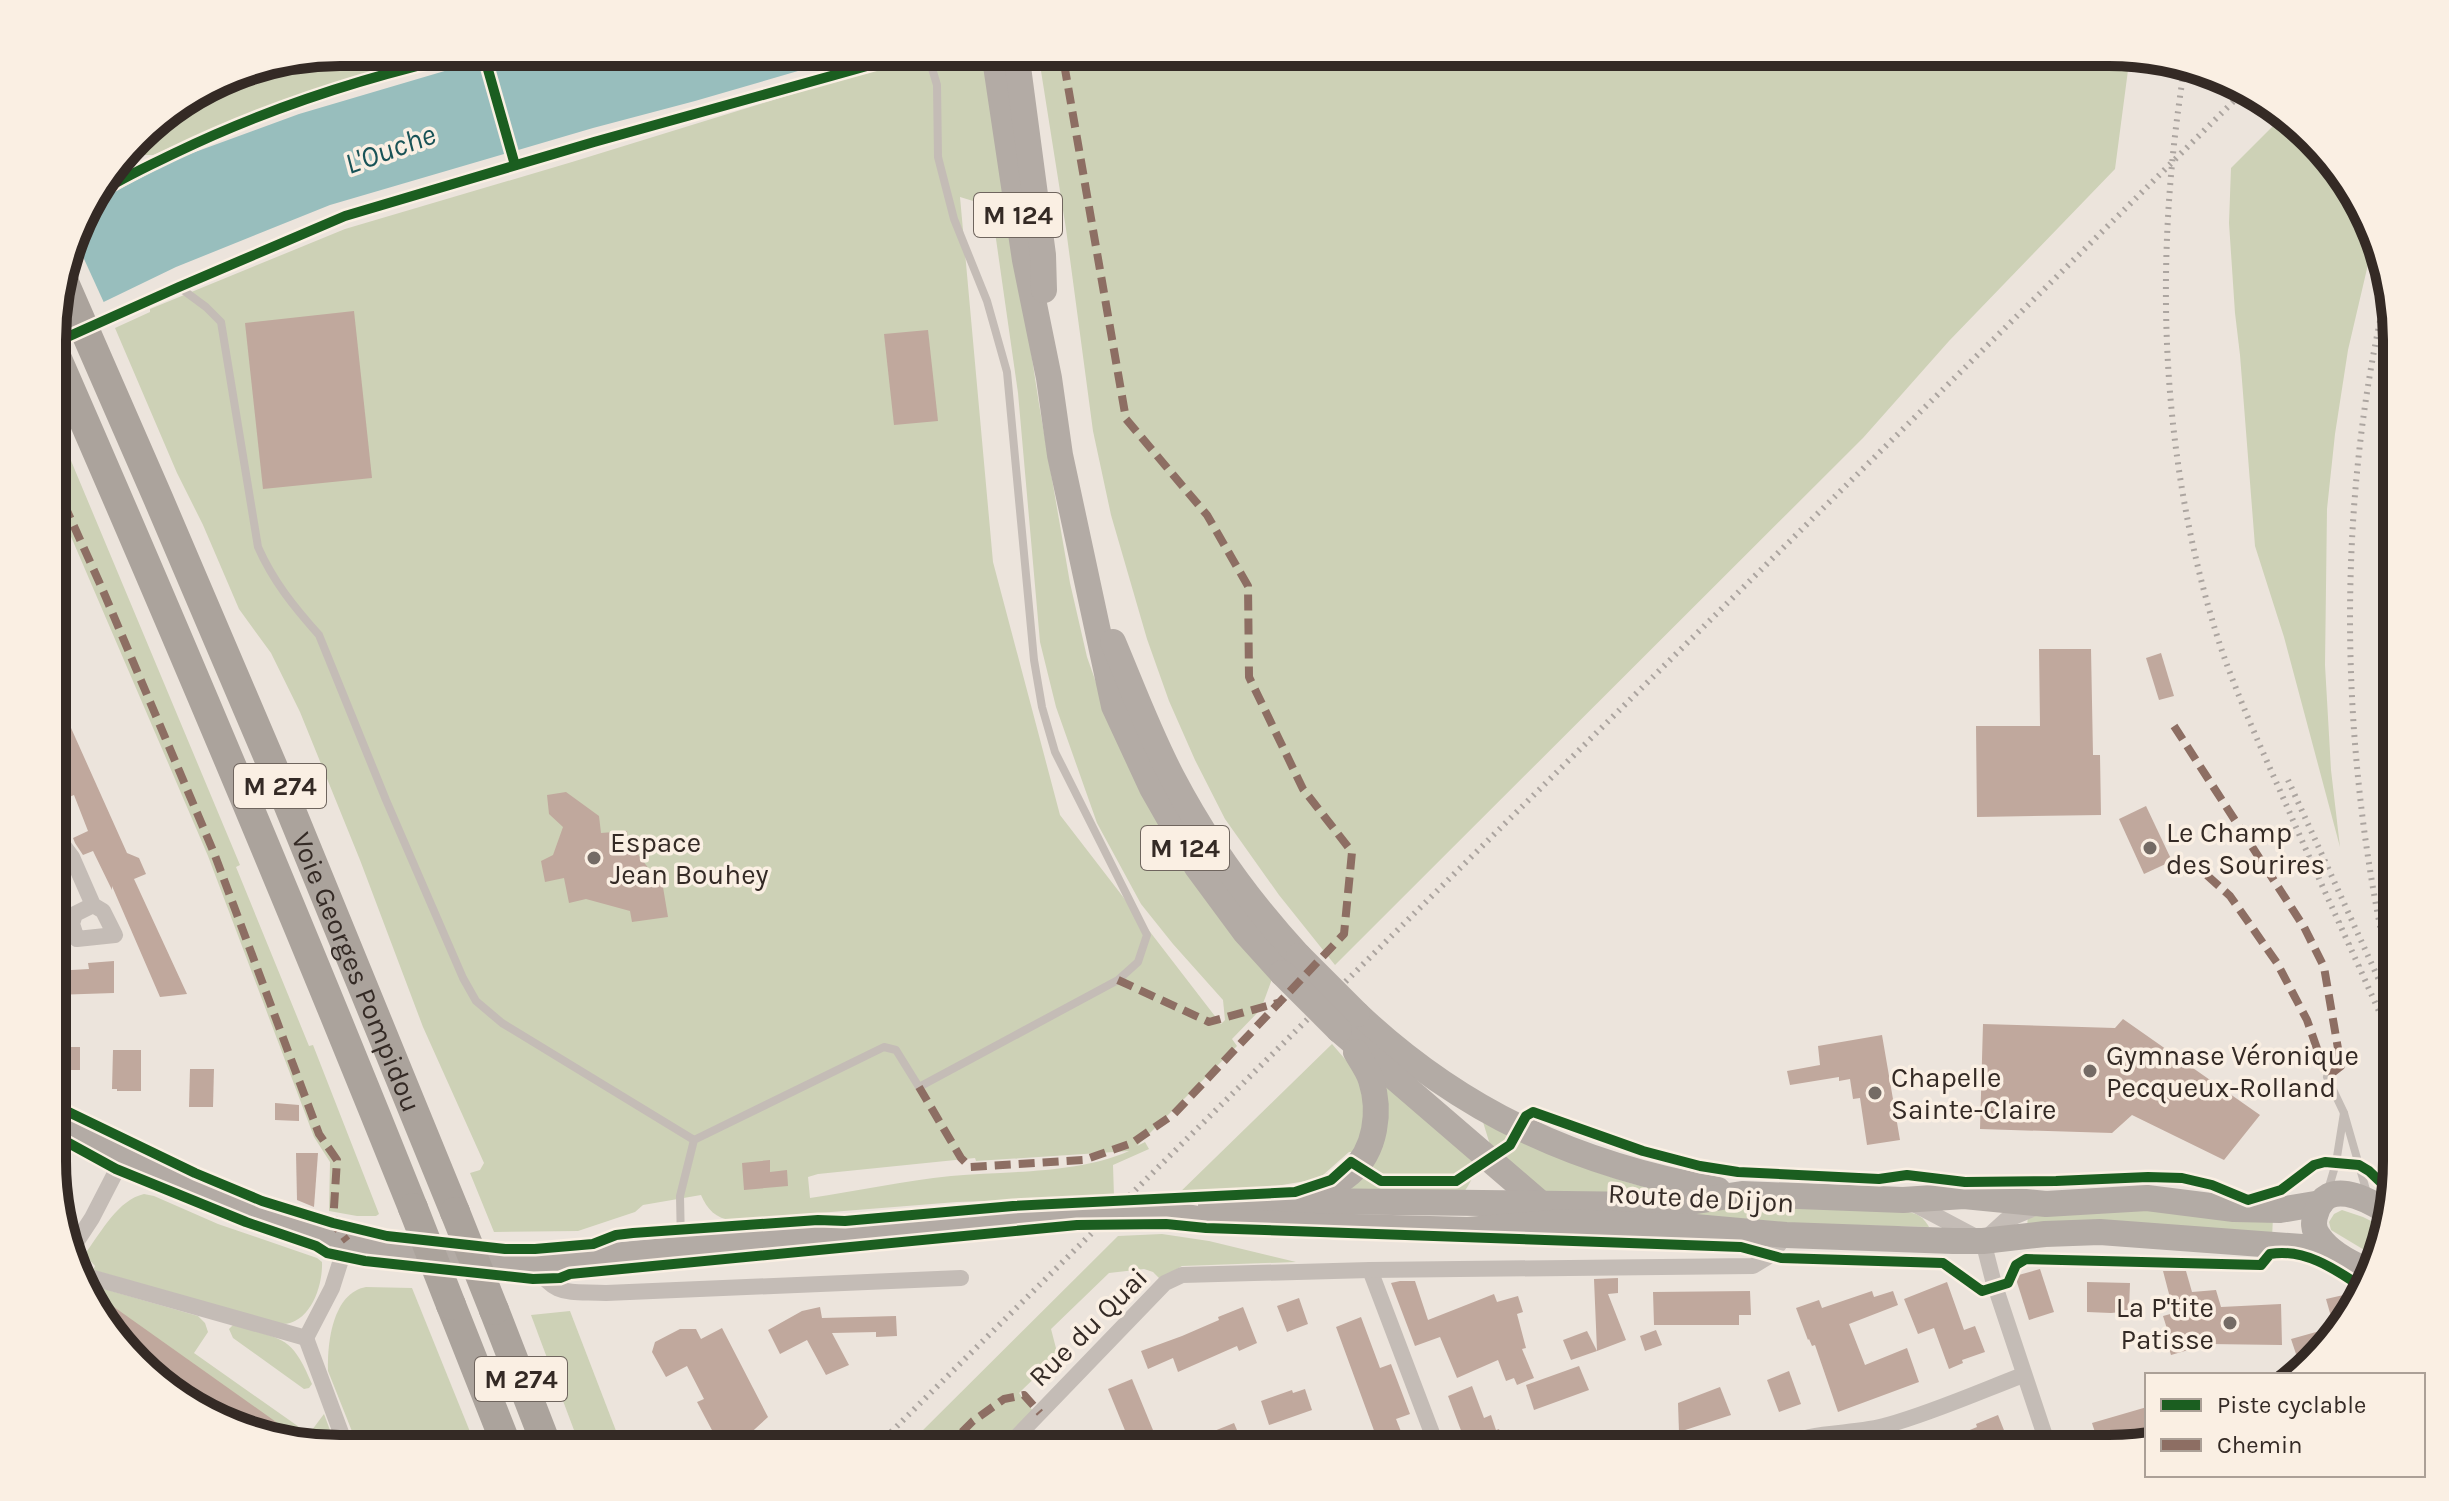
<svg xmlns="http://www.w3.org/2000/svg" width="2449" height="1501" font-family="Karla,sans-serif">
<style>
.green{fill:#cdd1b6;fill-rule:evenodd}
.water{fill:#98bebd}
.pier{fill:#ece4dc}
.building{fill:#c0a89d}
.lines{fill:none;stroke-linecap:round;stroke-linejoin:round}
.lane{stroke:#c4bcb6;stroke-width:8}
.street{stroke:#c4bcb6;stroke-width:16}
.primary{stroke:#b3aba5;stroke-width:26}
.highway{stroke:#aba39c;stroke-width:30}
.rail{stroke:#aca5a0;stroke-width:6;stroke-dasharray:2 6;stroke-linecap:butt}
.primary-bridge{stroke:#b3aba5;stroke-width:26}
.highway-bridge{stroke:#aba39c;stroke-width:30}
.quiet{stroke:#8d6e63;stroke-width:8;stroke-dasharray:16 8;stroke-linecap:butt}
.cycleway-casing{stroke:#faefe3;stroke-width:15}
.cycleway{stroke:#1b5e20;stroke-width:10}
.poi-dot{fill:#746b65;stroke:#faefe3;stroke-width:3}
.labels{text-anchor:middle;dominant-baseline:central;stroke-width:7;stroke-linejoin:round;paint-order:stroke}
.shield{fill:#faefe3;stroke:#6f655e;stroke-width:2}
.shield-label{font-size:26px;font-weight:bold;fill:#342a25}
.poi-label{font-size:28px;fill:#342a25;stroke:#faefe3;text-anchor:start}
.street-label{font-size:28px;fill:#342a25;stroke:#faefe3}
.water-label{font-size:30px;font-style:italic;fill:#195357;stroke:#faefe3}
.rim{fill:none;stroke:#342a25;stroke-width:10}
</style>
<rect width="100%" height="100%" fill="#ece4dc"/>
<!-- green -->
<g class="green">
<polygon points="340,52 447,52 258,110 153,155 126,155 150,124 230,74"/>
<path d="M929,52h56l54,352 31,179 17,74 29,82 156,240 -11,30 -29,30 5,7 -100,100 8,-4 4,7 -36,16 1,32 -157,5 -225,18c-16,-1 -25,-11 -31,-25l-58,10 -8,7 -57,19 -84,1 -24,-59 10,-3 4,-7 -61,-136 -63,-167 -60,-148 -29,-59 -32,-44 -36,-84 -26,-52 -62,-145 35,-16v-3l195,-80 227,-67zM960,197l33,10 2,25 23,161 22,249 16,65 41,116 44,81 32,40 50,56 2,20 -4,4 -161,-209 -67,-253zM1129,1151c-52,23 -121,20 -178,25 -47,5 -94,15 -141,22l-2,-21 10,-3 157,-16 1,3z"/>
<polygon points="1038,52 2110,52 2130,55 2115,169 1949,341 1863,438 1335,965 1279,895 1225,819 1195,760 1169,701 1147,639 1111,515 1093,431 1066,229"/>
<polygon points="2283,116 2358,196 2373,243 2348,350 2335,434 2327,509 2325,665 2331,770 2340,847 2284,637 2255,546 2240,355 2235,313 2229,223 2231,168"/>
<polygon points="54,420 240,865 236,867 309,1046 313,1045 379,1214 376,1216 357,1216 329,1211 330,1162 314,1137 208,856 54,497"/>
<path d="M2396,481v250c-5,-83 -9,-167 0,-250z"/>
<polygon points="1332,1044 1357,1073 1367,1107 1356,1152 1349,1152 1323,1175 1312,1180 1270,1187 1242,1195 1174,1198"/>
<path d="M1377,1078l97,78c3,16 -3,27 -13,40l-117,-5z"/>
<path d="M1483,1122c60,32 118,55 185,71l-124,4 -53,-49z"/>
<path d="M144,1194l10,2 64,28 99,34 5,4c1,24 -12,63 -41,62l-188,-54 2,-4 -9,-10 1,-5c15,-20 31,-51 57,-57z"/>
<path d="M1766,1207l136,4c14,2 20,4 27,16l-256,-6 -49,-11z"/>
<polygon points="2151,1208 2273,1217 2272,1238 2027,1226 2028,1216"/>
<polygon points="2342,1210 2363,1217 2381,1226 2371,1254 2331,1230 2329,1222 2334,1214"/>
<polygon points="1162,1234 1209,1241 1296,1262 1182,1266 1160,1279 1153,1272 1144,1269 1109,1273 1051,1329 1057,1352 1053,1360 1019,1393 1033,1411 996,1449 904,1449 1118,1236"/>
<polygon points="87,1284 198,1316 205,1323 208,1332 194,1353 309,1434 324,1414 337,1449 248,1434 180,1401 100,1321"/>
<path d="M366,1287l46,1 65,161h-118l-31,-78c-1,-29 5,-78 38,-84z"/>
<polygon points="570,1311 623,1449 581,1449 531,1315"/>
<path d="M233,1325c50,15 58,9 79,59l-3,4 -5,1 -71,-51 -4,-9z"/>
</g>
<!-- water -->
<polygon class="water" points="509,52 863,52 695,101 593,128 330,205 176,267 54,326 54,303 82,212 86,207 176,159 299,114"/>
<!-- pier -->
<g class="pier">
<polygon points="487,55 516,155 510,157 480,57"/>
<polygon points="74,237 105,305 54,330 54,303"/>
</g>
<!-- building -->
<g class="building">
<polygon points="354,311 372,478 263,489 245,323"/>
<polygon points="928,330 938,421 894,425 884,334"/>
<polygon points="2039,649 2091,649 2093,755 2100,755 2101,815 1977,817 1976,726 2040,726"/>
<polygon points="2161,653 2174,696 2159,700 2146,658"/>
<polygon points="54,690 127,853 139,858 146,874 134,879 187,994 160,997 112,886 112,890 93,851 83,855 75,843 73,838 88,831 74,795 69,797 54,765"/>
<polygon points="566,792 599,816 601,833 627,831 628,841 658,881 662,881 668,917 632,922 630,911 586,899 569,903 564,878 545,882 541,861 553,855 563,827 549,814 547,795"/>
<polygon points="2146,806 2172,861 2144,874 2119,819"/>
<polygon points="114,961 114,993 54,995 54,971 89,969 88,963"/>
<polygon points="2123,1019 2260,1115 2224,1160 2132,1115 2112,1133 1980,1129 1983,1024 2115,1028"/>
<polygon points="1882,1035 1900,1140 1867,1145 1860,1098 1853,1099 1850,1079 1839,1081 1839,1077 1790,1085 1787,1071 1820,1065 1818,1046"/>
<rect x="54" y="1047" width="26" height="23"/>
<polygon points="113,1050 141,1050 141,1091 117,1091 117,1089 112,1089"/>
<polygon points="190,1069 214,1069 213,1107 189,1107"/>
<polygon points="275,1103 299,1105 299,1121 275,1120"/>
<polygon points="296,1153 318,1153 314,1207 297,1200"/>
<polygon points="770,1160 770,1172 787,1170 788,1186 744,1190 742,1163"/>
<polygon points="2040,1269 2054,1312 2029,1320 2015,1276"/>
<polygon points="2163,1271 2186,1271 2192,1292 2216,1290 2221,1307 2281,1304 2282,1345 2209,1344 2171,1355 2165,1336 2169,1335 2163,1316 2174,1313"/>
<polygon points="1618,1278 1618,1293 1608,1294 1626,1340 1597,1351 1594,1279"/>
<polygon points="1400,1281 1415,1281 1428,1320 1494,1294 1497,1302 1518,1296 1523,1312 1517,1314 1526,1348 1522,1349 1534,1378 1517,1385 1514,1378 1506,1381 1498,1360 1457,1378 1440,1337 1415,1346 1391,1283"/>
<polygon points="1947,1282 1964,1330 1975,1326 1985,1352 1962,1360 1963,1363 1949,1369 1934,1328 1918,1334 1904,1299"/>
<polygon points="2087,1282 2130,1283 2129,1310 2121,1310 2121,1312 2111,1313 2087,1312"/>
<polygon points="1750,1291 1751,1315 1739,1315 1739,1325 1654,1325 1653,1292"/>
<polygon points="1872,1291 1874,1297 1893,1291 1898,1305 1849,1324 1865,1365 1907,1348 1919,1382 1838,1412 1815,1345 1812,1346 1809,1339 1808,1340 1796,1308 1819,1300 1822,1308"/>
<polygon points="2348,1294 2352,1311 2349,1321 2320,1348 2296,1354 2291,1339 2334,1327 2326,1299"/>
<polygon points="1299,1298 1308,1324 1287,1332 1277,1306"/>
<polygon points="107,1302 307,1444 248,1434 210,1409 135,1355 100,1321 98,1315"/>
<polygon points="820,1307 822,1318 896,1316 897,1336 876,1337 876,1332 832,1333 849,1365 826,1375 807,1340 780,1354 768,1330 802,1311"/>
<polygon points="1243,1307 1257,1343 1239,1351 1237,1346 1178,1372 1173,1358 1148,1369 1141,1351 1182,1336 1219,1320 1218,1317"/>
<polygon points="1361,1317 1380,1368 1391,1364 1410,1414 1396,1419 1408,1449 1346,1449 1376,1436 1336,1327"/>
<polygon points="722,1328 768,1417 733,1449 722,1449 697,1402 704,1399 687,1366 666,1377 652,1352 655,1342 680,1329 696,1329 701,1339"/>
<polygon points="1656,1330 1662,1345 1645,1351 1640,1336"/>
<polygon points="1587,1331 1597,1351 1571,1360 1563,1340"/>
<polygon points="1579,1366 1589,1390 1534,1410 1526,1385"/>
<polygon points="1789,1371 1801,1404 1779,1412 1767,1380"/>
<polygon points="1132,1379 1155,1435 1131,1445 1108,1389"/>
<polygon points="1472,1386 1484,1418 1491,1415 1496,1430 1499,1429 1507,1449 1468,1449 1448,1396"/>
<polygon points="1720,1387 1731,1415 1679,1432 1678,1403"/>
<polygon points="1305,1389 1312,1410 1269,1425 1261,1401 1292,1390 1293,1393"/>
<polygon points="2147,1407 2147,1443 2128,1448 2100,1448 2092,1423"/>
<polygon points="1998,1415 2011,1448 1926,1448 1977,1427 1976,1424"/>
<polygon points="1234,1423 1245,1449 1172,1449 1172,1448"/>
</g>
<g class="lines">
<!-- lane -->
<g class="lane">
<path d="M179,287l27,20 15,15 37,225c15,34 36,60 61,88l67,165 77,178 13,23 26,22 192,117"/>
<polyline points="2327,1077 2344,1113"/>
<polyline points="2328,1190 2336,1163 2344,1113 2367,1193"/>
<polyline points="681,1244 680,1196 694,1140 884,1047 896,1050 919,1087 1118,980 1138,962 1147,935 1055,752 1042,707 1034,660 1007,372 987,301 954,219 938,157 937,85 931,65 917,55 892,59"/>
</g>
<!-- street -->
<g class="street">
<polyline points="60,841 72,857 93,905 103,911 115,935 77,939 72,924 75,914 93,905"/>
<polyline points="1910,1202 1978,1238"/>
<polyline points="1983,1241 1993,1280 2049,1448"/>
<polyline points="1983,1241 2006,1220 2037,1207"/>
<polyline points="73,1247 92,1218 125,1154"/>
<path d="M532,1262c23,36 35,29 74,31l355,-15"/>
<polyline points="1370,1270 1438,1449"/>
<polyline points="83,1275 306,1338"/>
<polyline points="306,1338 347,1449"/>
<polyline points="306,1338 332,1288 347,1241"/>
<polyline points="1005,1449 1165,1283 1182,1275 1370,1270 1753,1266 1771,1255 1786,1235"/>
<path d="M1779,1449c31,-20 74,-13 109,-24 46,-13 91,-33 135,-50"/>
</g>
<!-- primary -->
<g class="primary">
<polyline points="994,52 1025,260 1049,378 1060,455 1114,706 1152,788 1197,867 1245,932 1282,973"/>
<polyline points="1016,52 1043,255 1044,290"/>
<path d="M1113,642c19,45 36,91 59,135 34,65 77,125 127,179"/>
<path d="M1357,1014c105,99 221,151 361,176"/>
<polyline points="1339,1030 1546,1208"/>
<path d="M54,1120c95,45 190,93 292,120 73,20 148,25 223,20l510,-47"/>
<path d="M1308,1201c14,-9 29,-17 42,-28 26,-22 31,-62 21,-93 -3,-10 -10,-19 -15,-28"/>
<polyline points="1211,1206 1308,1201 1647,1205 1690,1202 1742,1194 1903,1200 1964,1196 2046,1204 2147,1198 2234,1209 2280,1210 2321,1203"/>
<polyline points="1152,1211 1204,1220 1315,1226 1468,1230 1564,1222 1695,1227 1786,1235 1953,1241 1983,1241 2045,1234 2100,1232 2329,1249"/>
<path d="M2366,1270c-16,-7 -37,-18 -47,-33 -6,-7 -6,-16 -3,-24 11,-35 49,-15 70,-2"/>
</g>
<!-- highway -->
<g class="highway">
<path id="s1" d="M62,278l96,220 122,286 175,428"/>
<path d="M54,352c124,284 244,569 359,856"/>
<polyline points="451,1305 508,1449"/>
<polyline points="494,1310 548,1449"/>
</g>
<!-- rail -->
<g class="rail">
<path d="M2185,64c-32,195 -26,393 35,581 18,53 42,105 65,157 36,83 75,165 111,248"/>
<path d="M2387,290c-54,227 -47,482 9,708"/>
<polyline points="2288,780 2379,980"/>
<polyline points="874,1449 2246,89"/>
</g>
<!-- primary-bridge -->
<g class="primary-bridge">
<polyline points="1299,956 1357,1014"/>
<polyline points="1282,973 1339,1030"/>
<polyline points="1079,1213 1152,1211"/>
</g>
<!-- highway-bridge -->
<g class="highway-bridge">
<polyline points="413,1208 451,1305"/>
<polyline points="455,1212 494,1310"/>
</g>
<!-- quiet -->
<g class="quiet">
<polyline points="54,482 101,586 214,853 319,1134 337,1160 333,1223 347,1241"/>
<polyline points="2174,726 2304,927 2324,967 2341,1066 2327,1077 2307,1020 2277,963 2230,896 2200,869"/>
<polyline points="1118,980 1209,1022 1281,1002"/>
<polyline points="919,1087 961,1158 970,1167 1084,1160 1132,1143 1174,1114 1344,934 1352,852 1303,789 1249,677 1248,586 1207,515 1126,419 1062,52"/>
<polyline points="945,1449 973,1421 1004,1399 1024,1395 1040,1413"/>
</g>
<!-- cycleway casing -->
<g class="cycleway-casing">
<g id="cycleway">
<polyline points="483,52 515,165"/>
<path d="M94,196c25,-17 54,-30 81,-43 95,-46 199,-79 301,-101"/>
<polyline points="54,343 179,287 345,216 594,142 892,59 909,52"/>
<polyline points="54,1105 195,1173 262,1201 333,1223 387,1236 505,1249 535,1249 593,1244 616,1235 633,1233 818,1220 845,1221 1013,1206 1295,1192 1331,1180 1351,1162 1381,1181 1456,1181 1510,1145 1526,1116 1533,1112 1643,1151 1700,1166 1738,1172 1879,1179 1907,1175 1965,1182 2056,1181 2148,1177 2182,1178 2212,1185 2248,1200 2281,1190 2314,1165 2325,1162 2359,1165 2369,1171 2392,1193"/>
<path d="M54,1135l62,34 130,53 70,24 11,7 38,8 168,18 27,-1 10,-4 507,-49 89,-1 40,4 535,19 40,11 162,5 39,28 26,-8 8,-18 10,-6 235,6 9,-11c33,-6 64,14 90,32"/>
</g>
</g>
<!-- cycleway -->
<use href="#cycleway" class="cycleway"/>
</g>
<!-- markers -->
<g class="poi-dot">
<circle cx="2150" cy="848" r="8"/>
<circle cx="594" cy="858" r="8"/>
<circle cx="2090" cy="1071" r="8"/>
<circle cx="1875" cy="1093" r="8"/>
<circle cx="2230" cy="1323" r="8"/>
</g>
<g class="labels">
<!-- shield labels -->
<g class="shield">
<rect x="974" y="193" width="88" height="44" rx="6"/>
<rect x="234" y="764" width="92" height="44" rx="6"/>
<rect x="1141" y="826" width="88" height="44" rx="6"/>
<rect x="475" y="1357" width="92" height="44" rx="6"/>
</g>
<g class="shield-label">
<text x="1018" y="215">M 124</text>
<text x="280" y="786">M 274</text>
<text x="1185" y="848">M 124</text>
<text x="521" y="1379">M 274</text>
</g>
<!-- poi labels -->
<g class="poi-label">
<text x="2166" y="832">Le Champ<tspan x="2166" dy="32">des Sourires</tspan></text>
<text x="610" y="842">Espace<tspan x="610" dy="32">Jean Bouhey</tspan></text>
<text x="2106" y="1055">Gymnase Véronique<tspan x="2106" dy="32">Pecqueux-Rolland</tspan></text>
<text x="1891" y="1077">Chapelle<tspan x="1891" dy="32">Sainte-Claire</tspan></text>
<text x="2214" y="1307" text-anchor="end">La P'tite<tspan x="2214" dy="32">Patisse</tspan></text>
</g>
<!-- street labels -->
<g class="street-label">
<text stroke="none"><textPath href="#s1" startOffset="754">Voie Georges Pompidou</textPath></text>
<text transform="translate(1701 1198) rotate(3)">Route de Dijon</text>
<text transform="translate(1088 1327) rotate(-45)">Rue du Quai</text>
</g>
<!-- water labels -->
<g class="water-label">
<text transform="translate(390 149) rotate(-20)">L'Ouche</text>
</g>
</g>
<!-- crop -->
<path d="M0 0H2449V1501H0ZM340 66H2109A274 274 0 0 1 2383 340V1161A274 274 0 0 1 2109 1435H340A274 274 0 0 1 66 1161V340A274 274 0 0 1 340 66Z" fill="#faefe3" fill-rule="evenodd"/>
<path class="rim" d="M340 66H2109A274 274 0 0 1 2383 340V1161A274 274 0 0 1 2109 1435H340A274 274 0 0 1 66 1161V340A274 274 0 0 1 340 66Z"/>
<!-- legend -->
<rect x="2145" y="1373" width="280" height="104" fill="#faefe3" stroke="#aba097" stroke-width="2"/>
<rect x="2161" y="1399" width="40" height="12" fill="#1b5e20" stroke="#aba097" stroke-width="2"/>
<text x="2217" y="1413" font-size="24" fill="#342a25">Piste cyclable</text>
<rect x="2161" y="1439" width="40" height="12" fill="#8d6e63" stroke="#aba097" stroke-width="2"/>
<text x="2217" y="1453" font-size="24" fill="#342a25">Chemin</text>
</svg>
